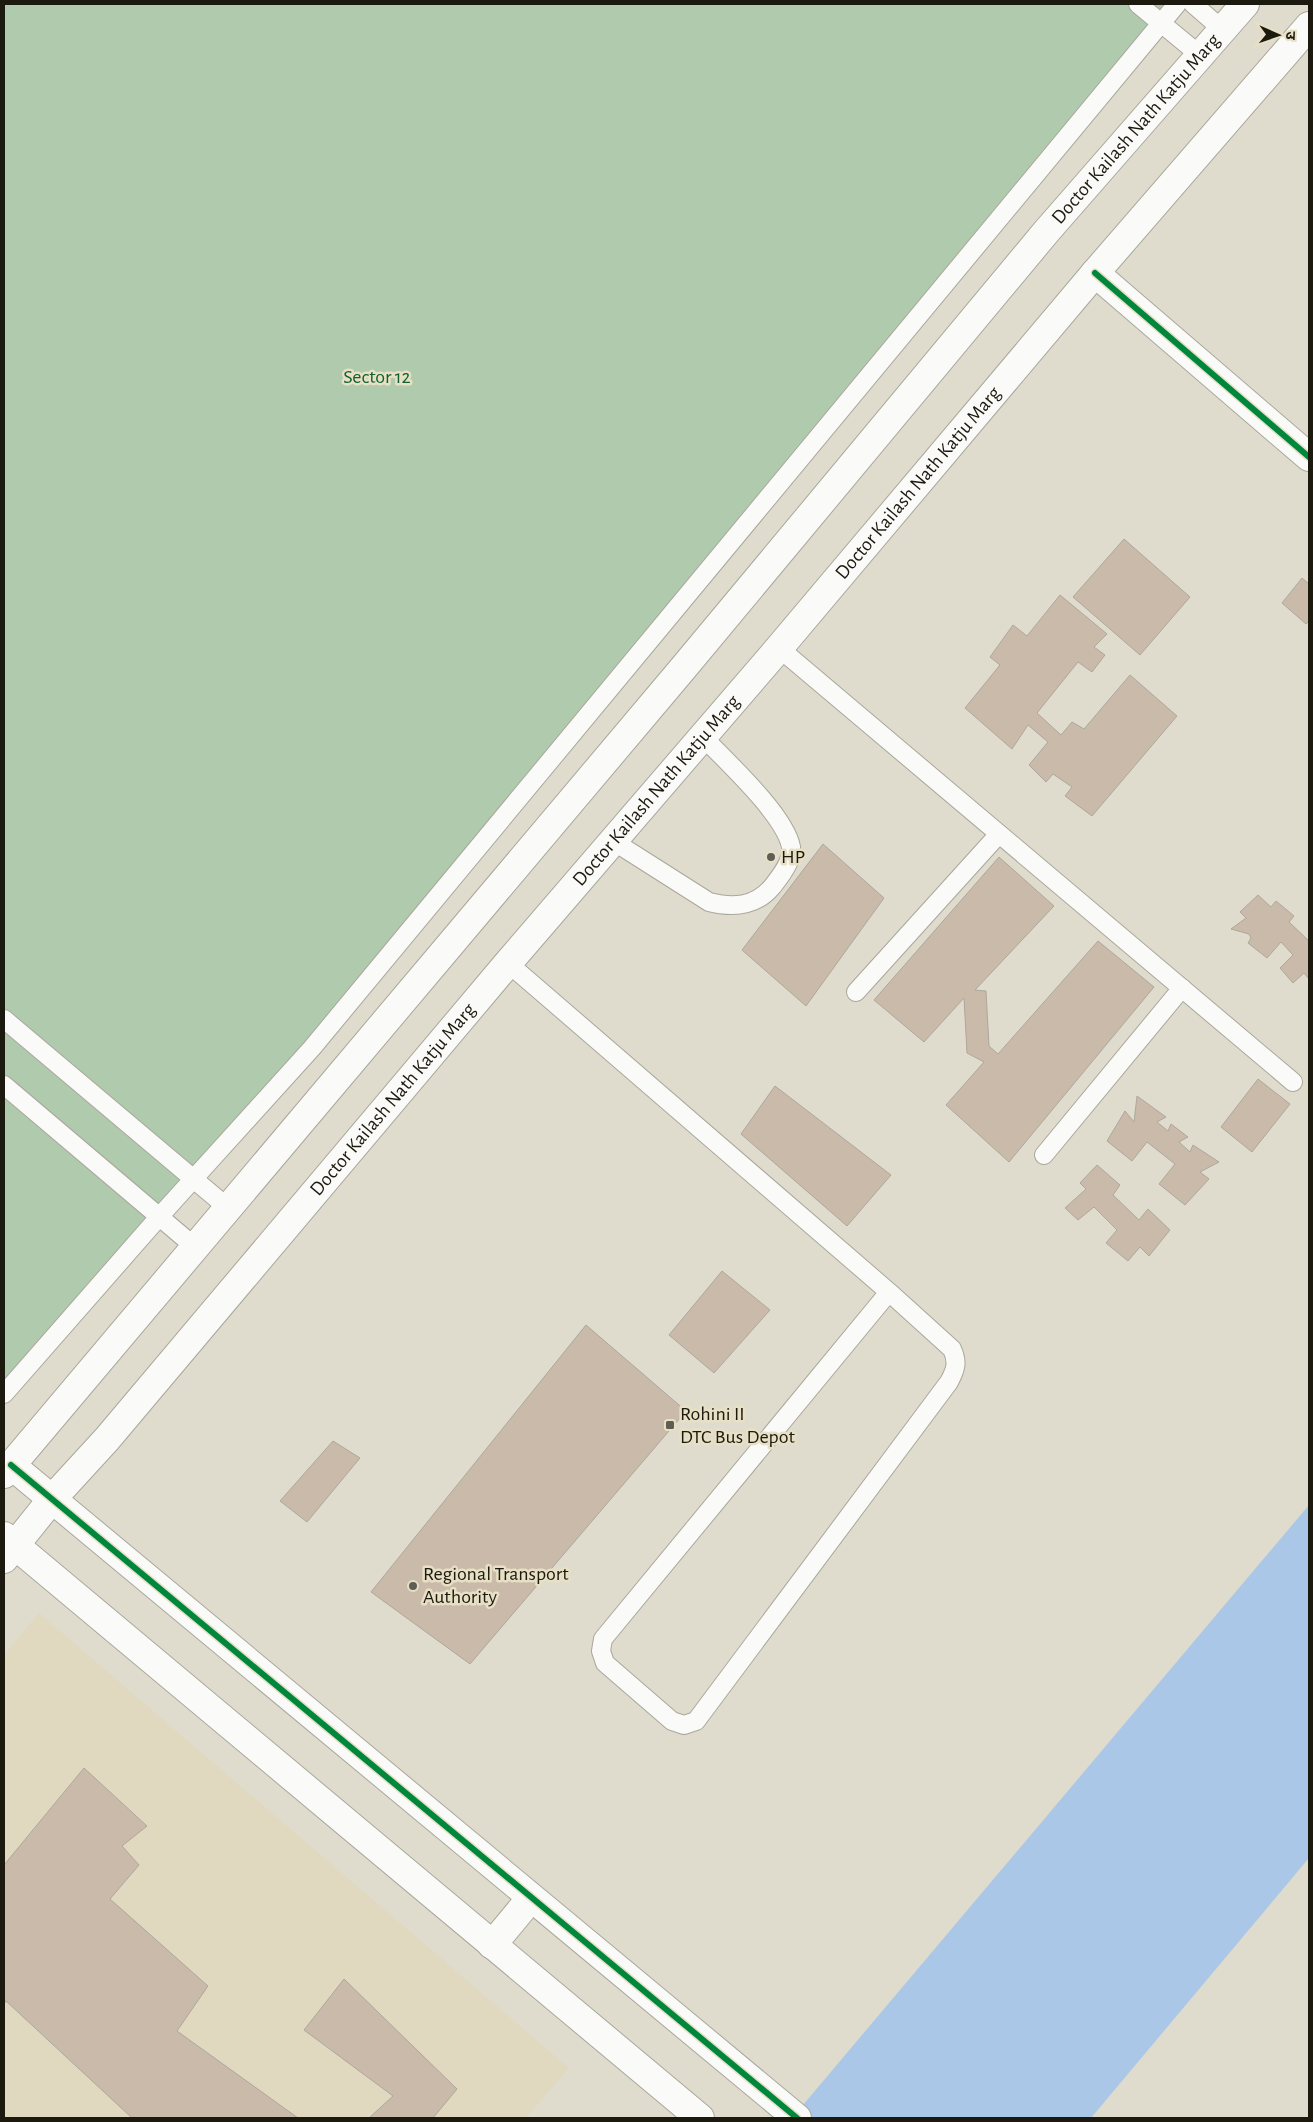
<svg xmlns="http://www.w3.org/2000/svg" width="1313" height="2122" font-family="'Alegreya Sans','Noto Sans Devanagari',sans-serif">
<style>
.built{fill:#e0d9bf}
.green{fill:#afcaad}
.water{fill:#abc7e7}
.building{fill:#cabaaa;stroke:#ada79d}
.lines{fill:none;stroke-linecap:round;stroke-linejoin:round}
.lane-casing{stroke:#aaa79c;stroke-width:20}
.street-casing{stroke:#aaa79c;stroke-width:30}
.secondary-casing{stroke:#aaa79c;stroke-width:30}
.primary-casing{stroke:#aaa79c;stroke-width:30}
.lane{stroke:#fafaf8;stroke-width:18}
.street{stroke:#fafaf8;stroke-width:28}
.secondary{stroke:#fafaf8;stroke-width:28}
.primary{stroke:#fafaf8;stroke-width:28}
.cycleway-casing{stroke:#e7e0c5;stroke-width:9}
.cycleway{stroke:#00873e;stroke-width:6}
.poi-dot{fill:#605d52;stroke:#e7e0c5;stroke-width:2}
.labels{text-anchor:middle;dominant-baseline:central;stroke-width:5;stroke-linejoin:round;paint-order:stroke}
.street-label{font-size:20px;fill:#1c190f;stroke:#e7e0c5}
.park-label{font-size:20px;fill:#0f622f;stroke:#e7e0c5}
.poi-label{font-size:20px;fill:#1c190f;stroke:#e7e0c5;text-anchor:start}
</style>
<rect width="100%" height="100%" fill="#dfdccd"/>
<!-- built -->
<polygon class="built" points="39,1613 569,2068 526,2118 4,2118 4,1655"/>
<!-- green -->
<polygon class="green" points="4,4 1177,4 4,1400"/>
<!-- water -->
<polygon class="water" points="1309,1505 1309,1858 1091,2118 792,2118"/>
<!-- building -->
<g class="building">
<polygon points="1124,539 1190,597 1140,655 1073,597"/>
<polygon points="1302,578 1309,584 1309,621 1306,624 1282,603"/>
<polygon points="1060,595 1107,634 1094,647 1105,655 1092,672 1078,662 1037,713 1061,735 1072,722 1084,729 1130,675 1177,716 1092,816 1065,796 1072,787 1053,774 1046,782 1029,765 1048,742 1028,725 1012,749 965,708 1000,665 990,657 1013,625 1027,636"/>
<polygon points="823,844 884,898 806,1006 742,950"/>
<polygon points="999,857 1054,906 975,990 986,991 989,1046 998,1054 1098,941 1154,987 1009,1162 946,1105 984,1062 967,1053 964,998 924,1042 874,1000"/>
<polygon points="1258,895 1271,907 1276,901 1294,916 1289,922 1308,940 1309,939 1309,979 1304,973 1293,983 1280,968 1293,955 1281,942 1267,958 1248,943 1251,938 1249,934 1231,929 1246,918 1240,912"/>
<polygon points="1258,1079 1290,1104 1252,1152 1221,1127"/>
<polygon points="775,1086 891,1175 847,1226 741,1134"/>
<polygon points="1137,1096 1166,1117 1157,1122 1168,1131 1171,1124 1188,1137 1179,1142 1190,1152 1193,1145 1219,1162 1200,1172 1209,1179 1185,1205 1159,1184 1175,1164 1147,1142 1132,1161 1107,1141 1125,1111 1134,1122"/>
<polygon points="1097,1165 1120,1185 1113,1195 1139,1220 1148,1209 1170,1230 1149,1256 1140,1247 1128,1261 1106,1243 1117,1230 1094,1207 1078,1220 1065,1208 1086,1189 1080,1183"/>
<polygon points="722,1271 770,1310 714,1373 669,1335"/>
<polygon points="586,1325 686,1411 470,1664 371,1592"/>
<polygon points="333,1441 360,1458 307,1522 280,1501"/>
<polygon points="84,1768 147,1826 122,1846 139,1865 110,1899 208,1986 177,2031 298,2118 132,2118 6,2001 4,2004 4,1865"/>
<polygon points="344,1979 457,2089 433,2118 369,2118 393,2096 304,2030"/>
</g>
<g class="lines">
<!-- lane casing -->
<g class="lane-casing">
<g id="lane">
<polyline points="1138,4 1201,56"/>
<polyline points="1193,4 1223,30"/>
<polyline points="779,648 1293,1082"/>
<path d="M613,841l96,61c24,6 46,5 63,-15 8,-10 21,-26 19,-40 -6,-32 -65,-86 -88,-110"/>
<path d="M508,963l381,329 63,57c6,13 4,20 -3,33l-253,339 -12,4 -12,-4 -67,-58 -4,-12 2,-12 286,-347"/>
<polyline points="856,992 999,834"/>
<polyline points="4,1019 228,1208"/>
<polyline points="4,1085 195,1247"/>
<polyline points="1044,1155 1182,988"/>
<polyline points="4,1394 159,1217 312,1048 1177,4"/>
</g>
</g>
<!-- street casing -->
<g class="street-casing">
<polyline id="street" points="1095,273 1309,457"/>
</g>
<!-- secondary casing -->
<g class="secondary-casing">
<g id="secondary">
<polyline points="11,1465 797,2118"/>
<polyline points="4,1536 700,2118"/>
<polyline points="492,1945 531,1898"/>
</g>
</g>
<!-- primary casing -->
<g class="primary-casing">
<g id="primary">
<path id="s1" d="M4,1474l681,-808 361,-434 199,-228"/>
<path id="s2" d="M4,1559l48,-60 55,-60 401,-476 271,-315 316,-375 214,-247"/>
</g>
</g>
<!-- lane -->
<use href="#lane" class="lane"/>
<!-- street -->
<use href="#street" class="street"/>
<!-- secondary -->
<use href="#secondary" class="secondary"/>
<!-- primary -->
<use href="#primary" class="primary"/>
<!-- cycleway casing -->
<g class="cycleway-casing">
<g id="cycleway">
<polyline points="1095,273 1309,457"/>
<polyline points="11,1465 797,2118"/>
</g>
</g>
<!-- cycleway -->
<use href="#cycleway" class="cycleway"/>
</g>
<!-- markers -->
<g class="poi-dot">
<circle cx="771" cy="857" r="5"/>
<rect x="665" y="1420" width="10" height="10" rx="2.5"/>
<circle cx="413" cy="1586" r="5"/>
</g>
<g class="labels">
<!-- street labels -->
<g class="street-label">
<text stroke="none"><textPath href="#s1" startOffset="1758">Doctor Kailash Nath Katju Marg</textPath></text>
<text stroke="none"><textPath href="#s2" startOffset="1412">Doctor Kailash Nath Katju Marg</textPath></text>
<text stroke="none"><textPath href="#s2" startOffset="1008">Doctor Kailash Nath Katju Marg</textPath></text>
<text stroke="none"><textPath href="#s2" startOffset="602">Doctor Kailash Nath Katju Marg</textPath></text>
</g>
<!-- park labels -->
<g class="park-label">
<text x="377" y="377">Sector 12</text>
</g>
<!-- poi labels -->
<g class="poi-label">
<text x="781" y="857">HP</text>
<text x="680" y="1414">Rohini II<tspan x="680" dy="23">DTC Bus Depot</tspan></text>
<text x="423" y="1574">Regional Transport<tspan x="423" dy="23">Authority</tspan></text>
</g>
</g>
<!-- border -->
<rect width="1313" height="2122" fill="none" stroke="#1c190f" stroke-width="10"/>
<!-- north arrow -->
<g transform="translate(1278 35) rotate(92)" stroke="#e7e0c5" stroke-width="4" paint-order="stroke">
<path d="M0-4L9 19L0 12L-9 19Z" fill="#1c190f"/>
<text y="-8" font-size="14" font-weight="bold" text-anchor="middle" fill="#1c190f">उ</text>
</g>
</svg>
